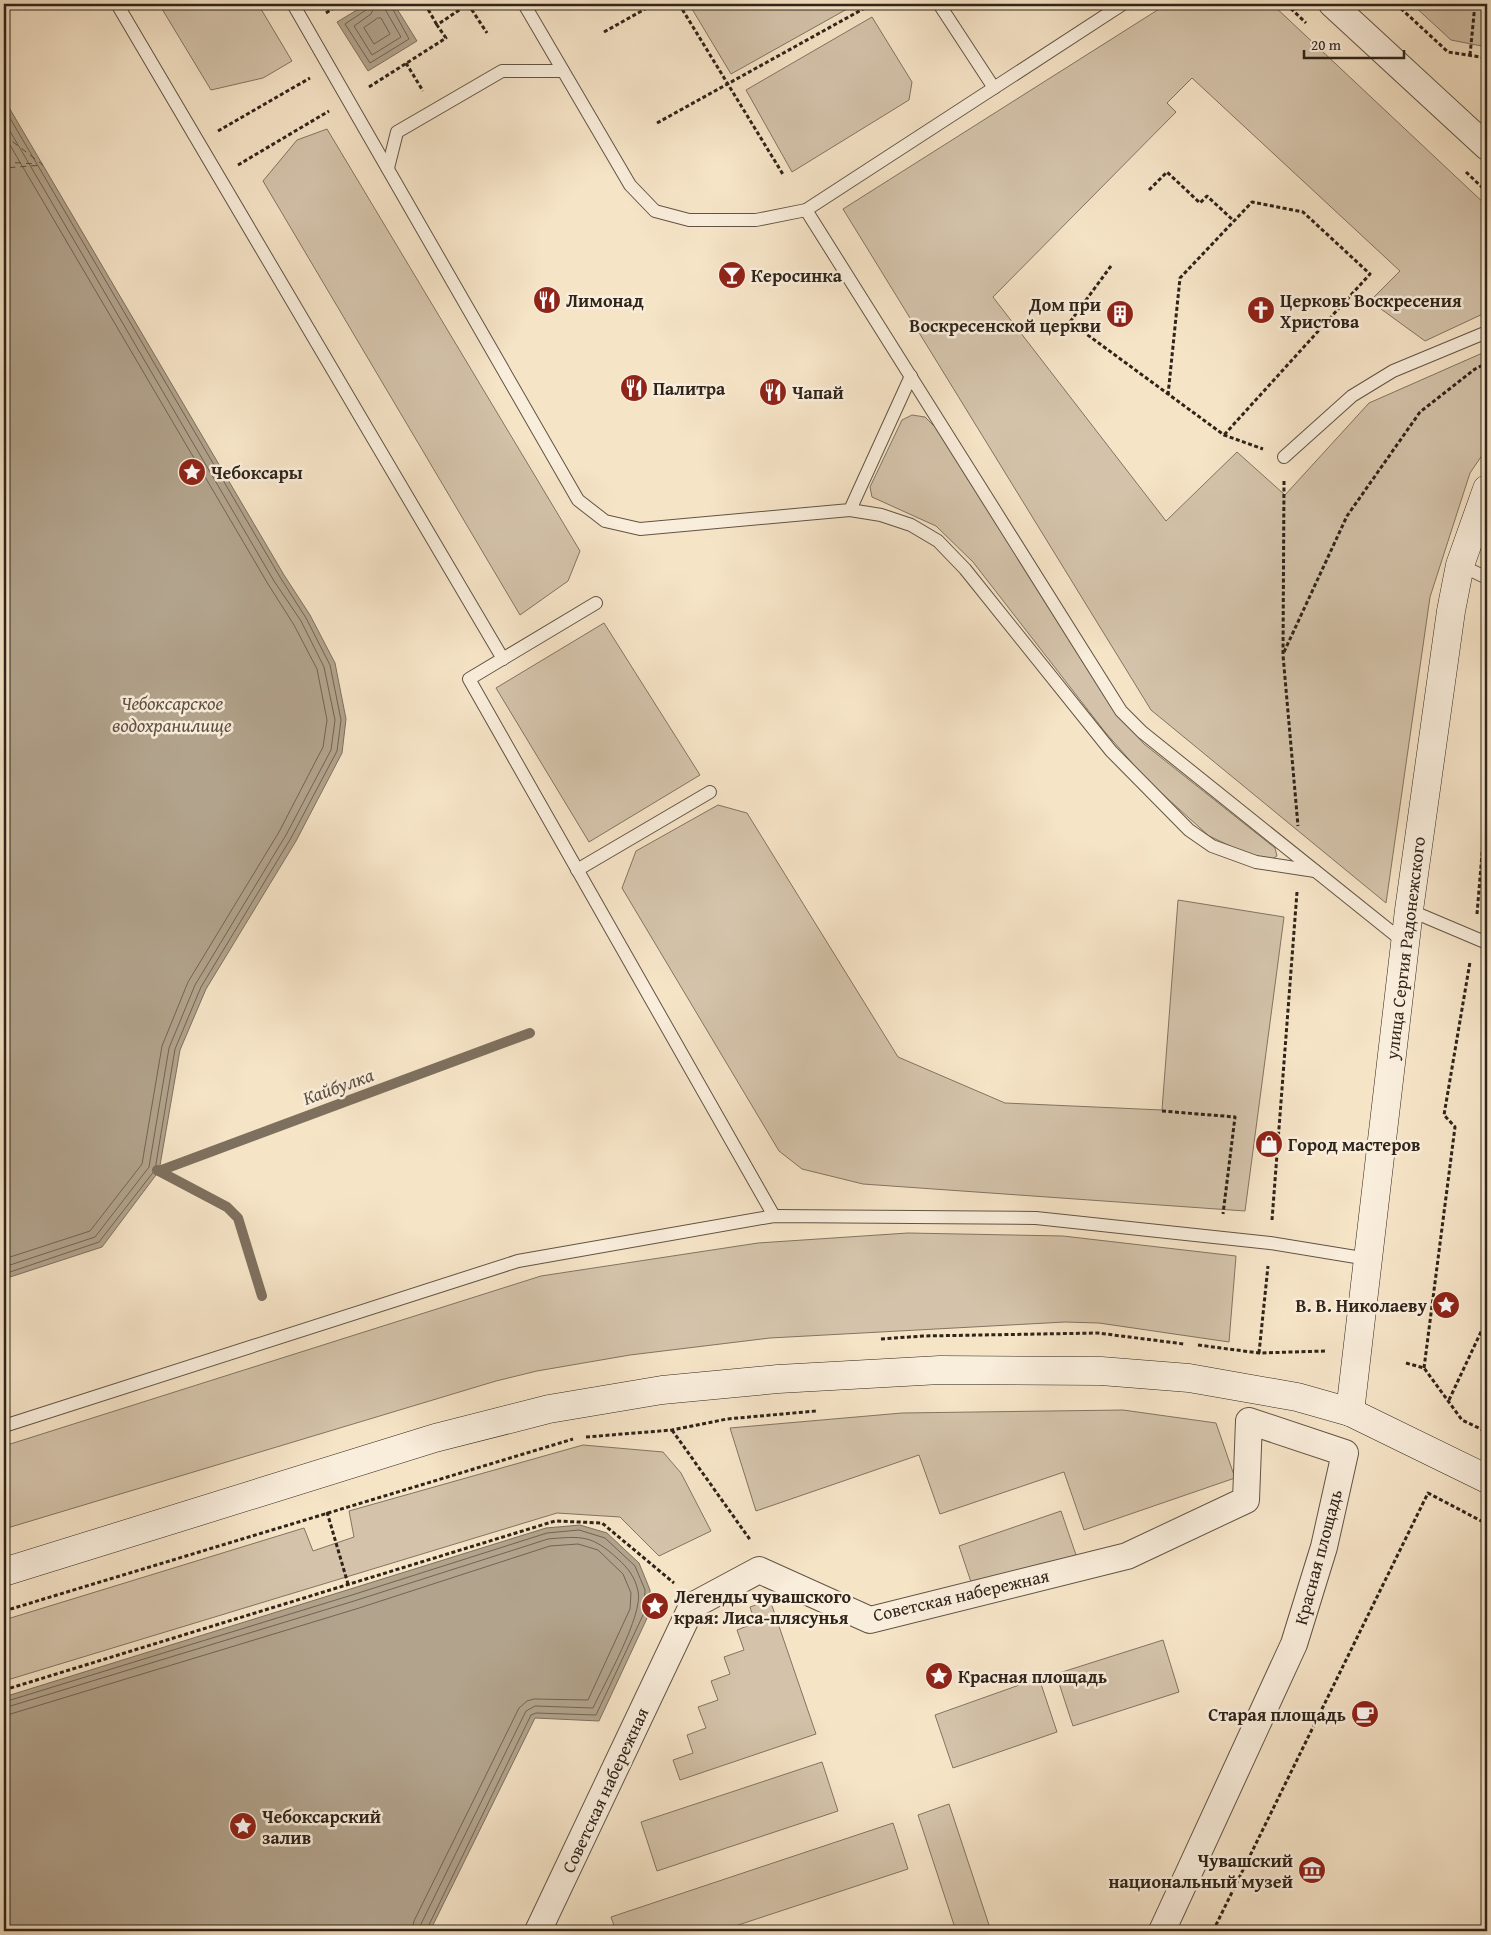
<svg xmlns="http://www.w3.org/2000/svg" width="1491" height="1935" font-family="'Gentium Book Plus',serif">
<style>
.green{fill:#d4c3aa;stroke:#827462}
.water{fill:#b2a38c;stroke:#7e705e}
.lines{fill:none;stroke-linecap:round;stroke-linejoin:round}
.shore{stroke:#706453;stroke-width:1}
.stream{stroke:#7e705e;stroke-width:10}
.ferry{stroke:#5d5042;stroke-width:1;stroke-dasharray:6 5;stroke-linecap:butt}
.lane-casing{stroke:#615445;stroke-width:14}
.street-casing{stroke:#615445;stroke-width:28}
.secondary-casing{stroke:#2f241a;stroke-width:29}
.path{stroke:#2f241a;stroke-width:3;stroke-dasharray:4 2.5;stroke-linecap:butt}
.lane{stroke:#f9eddb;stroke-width:12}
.street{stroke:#f9eddb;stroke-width:26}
.secondary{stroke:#f9eddb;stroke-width:28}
.labels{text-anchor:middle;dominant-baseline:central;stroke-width:5;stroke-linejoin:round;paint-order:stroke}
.poi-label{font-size:18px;font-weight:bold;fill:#2f241a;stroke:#f9eddb;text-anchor:start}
.street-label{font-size:18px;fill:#2f241a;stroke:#f9eddb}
.water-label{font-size:19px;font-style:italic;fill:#5d5042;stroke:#f9eddb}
</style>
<rect width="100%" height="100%" fill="#f6e4c7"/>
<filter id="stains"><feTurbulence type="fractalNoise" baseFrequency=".004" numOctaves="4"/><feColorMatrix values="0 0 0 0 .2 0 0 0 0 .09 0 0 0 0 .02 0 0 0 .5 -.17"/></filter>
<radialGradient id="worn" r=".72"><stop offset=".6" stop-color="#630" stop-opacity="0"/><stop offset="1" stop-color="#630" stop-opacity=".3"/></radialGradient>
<!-- green -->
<g class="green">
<polygon points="159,4 258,4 292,61 263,78 211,90"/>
<polygon points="689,4 856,4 731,74"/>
<polygon points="1167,4 1272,4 1487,206 1487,312 1425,341 1370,301 1400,271 1192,78 1167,103 1176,112 993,297 1166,521 1237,452 1285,495 1369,403 1487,351 1487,448 1470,473 1430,597 1386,903 1151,710 843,209"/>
<polygon points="1412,4 1487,4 1487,47 1451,40"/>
<polygon points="872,17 912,82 909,100 792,172 746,90"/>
<polygon points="327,129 580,551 568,581 520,615 263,181 297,140"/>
<polygon points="912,415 925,417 941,433 1114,710 1144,744 1275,848 1277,856 1269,861 1258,859 1209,836 1148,781 1105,732 973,562 936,526 872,497 870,487 902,420"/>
<polygon points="604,623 700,775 589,842 496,688"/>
<polygon points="718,805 747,813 898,1057 1005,1103 1162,1110 1178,900 1284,917 1245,1211 863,1184 802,1169 779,1151 622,888 636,851"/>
<polygon points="908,1233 1063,1236 1236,1256 1229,1342 1099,1323 1065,1322 770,1338 630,1355 537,1371 496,1381 4,1529 4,1446 541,1276 758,1243"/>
<polygon points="1123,1410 1216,1423 1235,1478 1084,1530 1064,1472 940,1514 919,1455 756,1511 730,1428 902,1413"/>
<polygon points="583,1445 663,1452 681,1473 711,1531 659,1556 620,1517 557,1513 4,1681 4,1620 304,1528 313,1551 354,1537 349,1511"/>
<polygon points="1061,1511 1076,1555 974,1591 959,1546"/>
<polygon points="770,1600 816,1734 680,1780 673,1760 693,1753 687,1735 706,1728 698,1707 718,1700 711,1681 730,1674 724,1657 744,1650 737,1630 755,1623 750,1607"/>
<polygon points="1163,1640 1179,1692 1073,1726 1056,1674"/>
<polygon points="1039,1678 1057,1732 953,1768 935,1715"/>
<polygon points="822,1762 838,1811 657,1871 641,1822"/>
<polygon points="949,1804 989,1925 970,1931 956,1931 918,1815"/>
<polygon points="893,1823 908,1869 720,1931 616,1931 611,1917"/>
</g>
<!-- water -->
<g class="water">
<polygon points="367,4 394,4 417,41 368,71 337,22"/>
<polygon points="4,99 284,575 310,615 335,663 346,719 342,753 296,841 206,989 180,1050 159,1171 102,1247 4,1279"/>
<polygon points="580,1525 607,1533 639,1563 650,1590 649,1614 599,1721 535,1718 430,1931 4,1931 4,1697 546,1528"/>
</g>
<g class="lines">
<!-- shore -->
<g class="shore">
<polyline points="369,4 366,10 345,24 370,63 409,39 390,4"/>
<polyline points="375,4 371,14 354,26 372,55 401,37 386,11 384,4"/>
<polygon points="378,18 381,18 390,34 374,44 364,28"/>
<polyline points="4,108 280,577 306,618 330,665 341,720 337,751 291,838 201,987 175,1049 155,1170 99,1242 4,1274"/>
<polyline points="4,121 274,581 301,621 324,667 335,720 331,750 286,835 195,985 169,1048 149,1167 95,1237 4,1267"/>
<polyline points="4,135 268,584 294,625 317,669 327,720 323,747 279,832 188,982 162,1046 142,1164 90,1231 4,1259"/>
<polyline points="4,1702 352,1595 547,1533 579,1530 605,1538 635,1566 645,1590 644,1613 596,1715 536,1713 531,1715 426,1931"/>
<path d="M4,1708l350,-107 194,-62c34,-3 44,-4 70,20 10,9 17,18 20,32 6,23 -34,93 -45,117l-58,-2 -9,5 -105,213 -2,7"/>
<polyline points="4,1716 356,1609 550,1546 578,1544 598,1550 623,1574 631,1593 630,1609 588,1700 534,1699 527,1701 519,1708 414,1921 412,1931"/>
</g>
<!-- stream -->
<g class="stream">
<polyline points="157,1170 227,1207 238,1218 262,1296"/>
<polyline points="159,1171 530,1033"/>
</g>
<!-- ferry -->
<g class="ferry">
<polyline points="4,135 43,165 4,168"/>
<polyline points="4,162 37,164"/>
</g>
<!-- lane casing -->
<g class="lane-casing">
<g id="lane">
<polyline points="117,4 503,659"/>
<polyline points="293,4 578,500 605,521 640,529 850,510 911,376"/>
<polyline points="524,4 630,185 655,211 689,220 756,220 806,210 1123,4"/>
<polyline points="939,4 994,88"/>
<polyline points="388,168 397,132 502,71 563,71"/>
<polyline points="806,210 1121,711 1142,732 1404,942"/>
<polyline points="1284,457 1352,396 1393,371 1487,332"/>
<polyline points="850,510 881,515 911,525 938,541 965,569 1111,751 1189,830 1212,846 1256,862 1315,871"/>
<polyline points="1460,565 1487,578"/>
<polyline points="596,603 469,679 774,1216"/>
<polyline points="577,870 710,792"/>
<polyline points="1409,910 1487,943"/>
<polyline points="4,1426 518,1261 774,1216 1036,1218 1270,1243 1368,1259"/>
</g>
</g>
<!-- street casing -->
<g class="street-casing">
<g id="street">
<polyline points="1332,4 1487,147"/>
<polyline points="538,1931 692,1606 759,1570 870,1620 1127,1556 1246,1500 1249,1421 1345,1453 1324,1547 1294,1644 1162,1931"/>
</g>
</g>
<!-- secondary casing -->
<g class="secondary-casing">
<g id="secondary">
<polyline points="1350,1412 1409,910 1451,611 1460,565 1487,489"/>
<polyline points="4,1572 435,1438 549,1409 662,1390 778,1379 940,1370 1101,1371 1189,1378 1297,1397 1350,1412 1487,1479"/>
</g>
</g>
<!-- path -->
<g class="path">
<polyline points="425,4 437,25"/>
<polyline points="468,4 487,33"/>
<polyline points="679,4 784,176"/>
<polyline points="1286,4 1306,23"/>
<polyline points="1396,4 1448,52 1487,58"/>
<polyline points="326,13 340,4"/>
<polyline points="604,32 654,4"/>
<polyline points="1470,55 1475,4"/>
<polyline points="406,63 423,91"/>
<polyline points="369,87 446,38 437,25 468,4"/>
<polyline points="657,123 872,4"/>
<polyline points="218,131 310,78"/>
<polyline points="238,165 329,111"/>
<polyline points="1466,172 1487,192"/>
<polyline points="1149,190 1167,172 1200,203 1207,196 1234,221"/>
<polyline points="1111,266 1070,322 1224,435 1263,449"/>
<polyline points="1168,395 1180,278 1252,202 1303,212 1370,274 1224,435"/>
<polyline points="1284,481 1283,655 1298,826"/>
<polyline points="1284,652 1347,516 1420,412 1475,369 1487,363"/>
<polyline points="1477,914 1487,794"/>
<polyline points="1162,1111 1235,1117 1223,1214"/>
<polyline points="1272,1220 1297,892"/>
<polyline points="881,1339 923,1336 1098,1333 1184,1344"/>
<polyline points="1198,1345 1259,1353 1326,1351"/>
<polyline points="1259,1353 1268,1266"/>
<polyline points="1406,1363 1424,1368 1462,1420 1487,1432"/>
<polyline points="1424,1368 1455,1127 1444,1115 1470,962"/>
<polyline points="1449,1400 1487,1319"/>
<polyline points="672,1430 751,1541"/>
<polyline points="586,1437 672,1430 727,1419 816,1411"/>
<polyline points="327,1512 348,1584"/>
<polyline points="4,1611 573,1439"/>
<polyline points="4,1690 555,1521 602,1523 674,1583"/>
<polyline points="1213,1931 1428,1493 1487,1524"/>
</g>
<!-- lane -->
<use href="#lane" class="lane"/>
<!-- street -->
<use href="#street" class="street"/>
<!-- secondary -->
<use href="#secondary" class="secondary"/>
</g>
<!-- icons -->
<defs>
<g id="bar-disc" transform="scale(1.4375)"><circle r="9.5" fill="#8f2418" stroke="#f9eddb"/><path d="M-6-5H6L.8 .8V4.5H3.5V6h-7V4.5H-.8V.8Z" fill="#fff"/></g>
<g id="restaurant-disc" transform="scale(1.4375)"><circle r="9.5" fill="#8f2418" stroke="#f9eddb"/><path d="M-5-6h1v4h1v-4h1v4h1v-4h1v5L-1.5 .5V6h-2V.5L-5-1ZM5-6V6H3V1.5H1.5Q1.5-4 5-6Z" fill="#fff"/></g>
<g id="church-disc" transform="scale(1.4375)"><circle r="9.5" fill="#8f2418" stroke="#f9eddb"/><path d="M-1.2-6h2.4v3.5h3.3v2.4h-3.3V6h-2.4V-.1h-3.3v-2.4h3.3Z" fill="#fff"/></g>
<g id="building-disc" transform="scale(1.4375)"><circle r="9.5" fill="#8f2418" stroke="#f9eddb"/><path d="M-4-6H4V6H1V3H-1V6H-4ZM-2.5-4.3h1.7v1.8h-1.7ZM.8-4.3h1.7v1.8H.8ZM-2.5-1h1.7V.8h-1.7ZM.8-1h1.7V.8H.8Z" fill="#fff"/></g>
<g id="sight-disc" transform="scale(1.4375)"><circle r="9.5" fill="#8f2418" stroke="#f9eddb"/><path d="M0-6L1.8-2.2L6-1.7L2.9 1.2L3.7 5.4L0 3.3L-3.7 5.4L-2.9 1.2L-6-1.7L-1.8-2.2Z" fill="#fff"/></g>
<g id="shop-disc" transform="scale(1.4375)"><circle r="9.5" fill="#8f2418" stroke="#f9eddb"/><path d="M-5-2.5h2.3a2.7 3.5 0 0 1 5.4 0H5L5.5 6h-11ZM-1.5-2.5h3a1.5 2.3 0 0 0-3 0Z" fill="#fff"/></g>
<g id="cafe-disc" transform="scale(1.4375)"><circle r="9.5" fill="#8f2418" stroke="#f9eddb"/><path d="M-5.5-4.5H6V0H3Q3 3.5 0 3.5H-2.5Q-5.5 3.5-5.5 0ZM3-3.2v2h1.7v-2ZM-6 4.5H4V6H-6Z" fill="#fff"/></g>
<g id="museum-disc" transform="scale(1.4375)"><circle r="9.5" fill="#8f2418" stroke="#f9eddb"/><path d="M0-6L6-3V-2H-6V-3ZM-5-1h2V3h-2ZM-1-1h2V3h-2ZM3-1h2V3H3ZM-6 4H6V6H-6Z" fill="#fff"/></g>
</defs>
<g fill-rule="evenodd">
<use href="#bar-disc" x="732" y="275"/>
<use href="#restaurant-disc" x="547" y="300"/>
<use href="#church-disc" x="1261" y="310"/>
<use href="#building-disc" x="1120" y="314"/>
<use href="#restaurant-disc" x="634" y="388"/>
<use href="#restaurant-disc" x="773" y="392"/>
<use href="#sight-disc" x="192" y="472"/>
<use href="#shop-disc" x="1269" y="1144"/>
<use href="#sight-disc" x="1446" y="1305"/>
<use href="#sight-disc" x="655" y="1606"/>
<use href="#sight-disc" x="939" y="1676"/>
<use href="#cafe-disc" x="1365" y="1714"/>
<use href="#sight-disc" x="243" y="1826"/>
<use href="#museum-disc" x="1312" y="1870"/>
</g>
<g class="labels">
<!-- poi labels -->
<g class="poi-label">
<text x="751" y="275">Керосинка</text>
<text x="566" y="300">Лимонад</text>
<text x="1280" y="300">Церковь Воскресения<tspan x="1280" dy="21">Христова</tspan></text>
<text x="1101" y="304" text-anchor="end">Дом при<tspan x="1101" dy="21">Воскресенской церкви</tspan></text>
<text x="653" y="388">Палитра</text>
<text x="792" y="392">Чапай</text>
<text x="211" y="472">Чебоксары</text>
<text x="1288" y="1144">Город мастеров</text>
<text x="1427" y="1305" text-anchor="end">В. В. Николаеву</text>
<text x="674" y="1596">Легенды чувашского<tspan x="674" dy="21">края: Лиса-плясунья</tspan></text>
<text x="958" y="1676">Красная площадь</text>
<text x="1346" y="1714" text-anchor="end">Старая площадь</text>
<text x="262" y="1816">Чебоксарский<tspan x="262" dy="21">залив</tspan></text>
<text x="1293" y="1860" text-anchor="end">Чувашский<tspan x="1293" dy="21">национальный музей</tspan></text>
</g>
<!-- street labels -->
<g class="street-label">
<text transform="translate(1405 948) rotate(-83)">улица Сергия Радонежского</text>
<text transform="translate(1318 1557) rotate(-75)">Красная площадь</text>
<text transform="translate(961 1595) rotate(-13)">Советская набережная</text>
<text transform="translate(605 1790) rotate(-65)">Советская набережная</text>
</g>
<!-- water labels -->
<g class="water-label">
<text x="172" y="703">Чебоксарское<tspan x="172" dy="22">водохранилище</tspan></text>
<text transform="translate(338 1086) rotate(-20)">Кайбулка</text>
</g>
</g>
<!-- margin -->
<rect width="1491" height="1935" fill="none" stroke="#f6e4c7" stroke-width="20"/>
<rect x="5" y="5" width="1481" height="1925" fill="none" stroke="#2f241a" stroke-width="2.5"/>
<rect x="10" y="10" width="1471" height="1915" fill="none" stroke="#2f241a"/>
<!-- scale -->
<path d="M1304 50v8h100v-8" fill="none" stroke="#2f241a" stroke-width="2.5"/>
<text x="1311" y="50" font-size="15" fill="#2f241a" stroke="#f9eddb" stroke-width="4" paint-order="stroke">20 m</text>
<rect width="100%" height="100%" filter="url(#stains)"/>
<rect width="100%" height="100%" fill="url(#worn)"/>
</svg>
